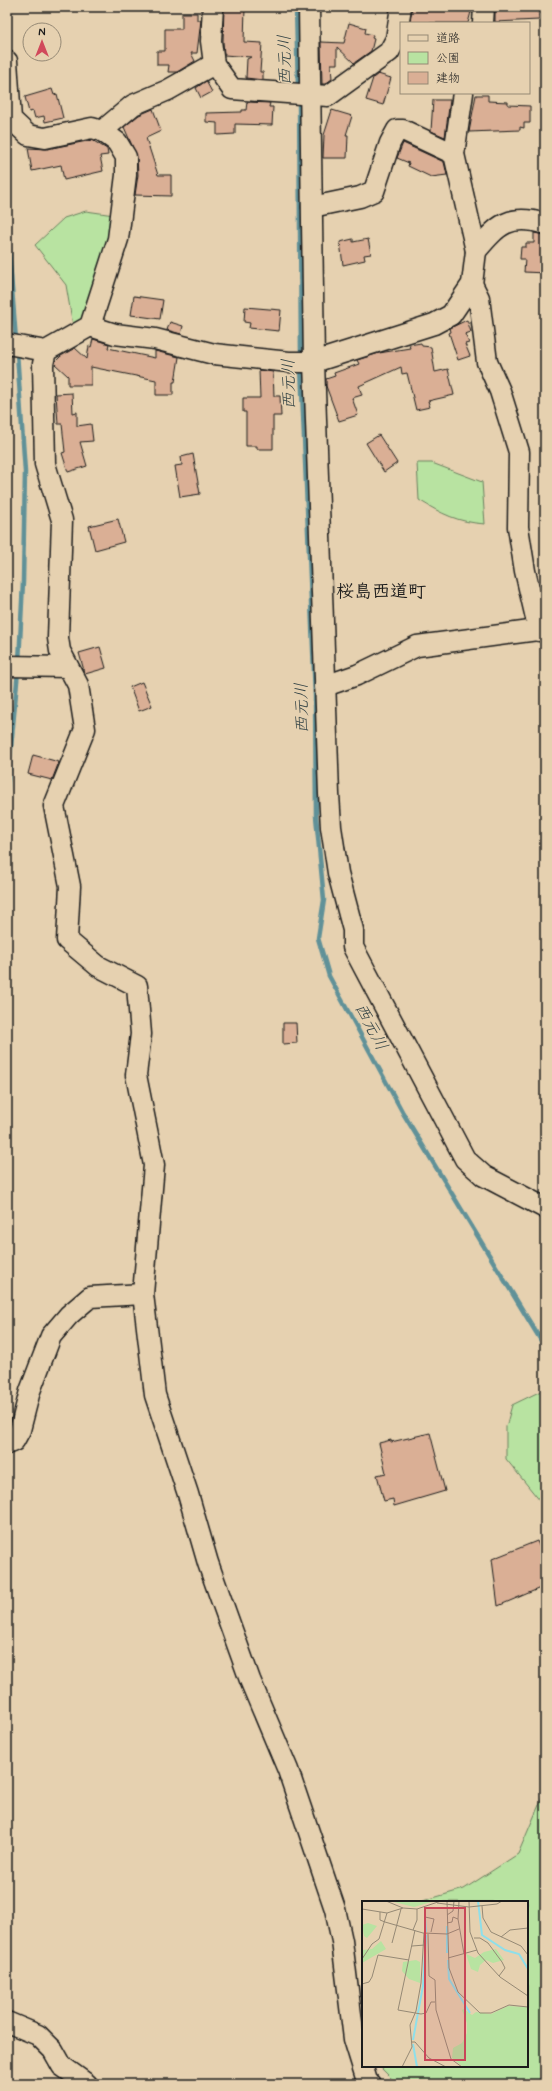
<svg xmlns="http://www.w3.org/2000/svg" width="552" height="2091" font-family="Mynerve,'Klee One',sans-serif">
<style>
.green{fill:#b8e3a1;stroke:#6a805e}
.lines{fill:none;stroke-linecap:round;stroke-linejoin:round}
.stream{stroke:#609198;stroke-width:4.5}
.building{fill:#daaf95;stroke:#1c1c1c}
.minor-casing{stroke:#1c1c1c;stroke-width:23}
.minor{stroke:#e6d1b0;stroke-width:20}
.labels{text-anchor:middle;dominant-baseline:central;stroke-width:3;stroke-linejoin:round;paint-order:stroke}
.water-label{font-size:17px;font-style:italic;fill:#334345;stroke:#e6d1b0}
.quarter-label{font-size:18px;font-weight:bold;fill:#1c1c1c;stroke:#e6d1b0}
.inset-river{fill:none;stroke:#8edfea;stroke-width:2}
.inset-road{fill:none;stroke:#958975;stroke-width:1}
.view{fill:#c84758;fill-opacity:0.15;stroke:#c84758;stroke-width:2}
.inset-edge{fill:none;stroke:#1c1c1c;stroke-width:2}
</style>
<rect width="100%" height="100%" fill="#e6d1b0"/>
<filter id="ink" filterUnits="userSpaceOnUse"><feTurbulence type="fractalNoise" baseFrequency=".025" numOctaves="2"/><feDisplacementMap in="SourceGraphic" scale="8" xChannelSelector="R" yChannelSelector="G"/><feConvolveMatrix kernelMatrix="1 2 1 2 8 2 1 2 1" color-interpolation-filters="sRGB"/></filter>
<g filter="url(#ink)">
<!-- green -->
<g class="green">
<polygon points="86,211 114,215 86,317 73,326 66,285 35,245 64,218"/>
<path d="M417,463h15l50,19 3,42c-28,-2 -43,-10 -66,-24z"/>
<polygon points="543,1390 545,1392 545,1507 506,1459 506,1427 512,1405"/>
<polygon points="545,1791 545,2084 397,2084 379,2066 527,2066 527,1902 419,1902 464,1889 518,1854"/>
</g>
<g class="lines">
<!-- stream -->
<g class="stream">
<polyline points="296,7 298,89"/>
<polyline points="299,98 301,357"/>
<polyline points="7,224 16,340"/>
<polyline points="17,352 25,472 23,582 19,662"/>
<polyline points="301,366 315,696 316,816 324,900 318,938 329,976 403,1113 545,1347"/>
<polyline points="7,791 18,671"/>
</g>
</g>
<!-- building -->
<g class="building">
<polygon points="224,7 245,7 244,42 262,43 260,72 263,72 263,80 246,78 247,59 251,57 224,55 223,41"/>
<polygon points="412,7 447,7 471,12 468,23 410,23"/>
<polygon points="495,7 538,7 539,20 495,22"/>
<polygon points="182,13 197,13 197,20 201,20 197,53 191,53 195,61 177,72 168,72 169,65 157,65 157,51 165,51 165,29 182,29"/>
<polygon points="349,23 366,28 365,33 373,35 372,38 374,39 371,51 354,63 337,47 337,64 331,64 332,79 325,84 322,84 321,42 344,43"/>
<polygon points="378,74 391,78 383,105 366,100 373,78"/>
<polygon points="206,81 212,92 201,98 196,88"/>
<polygon points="52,89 54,95 57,94 63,118 45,122 44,116 35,118 33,111 29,112 25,97"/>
<polygon points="476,95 488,95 488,101 508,102 508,105 530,106 530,123 524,123 524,128 520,127 520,130 469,132"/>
<polygon points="433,100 450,100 445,137 431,131"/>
<polygon points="247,102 270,103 269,107 273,107 272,125 235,124 235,134 217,135 217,123 206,122 206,113 242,112 242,110 246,110"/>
<polygon points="153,109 161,131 146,138 158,175 171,175 171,196 135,195 138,175 137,157 124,127 139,115"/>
<polygon points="332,110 352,116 346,135 348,135 347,158 323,158 324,135"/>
<polygon points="92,140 107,149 108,155 100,156 103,171 64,180 61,165 32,171 28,148 47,149"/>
<polygon points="403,143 444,162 447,175 431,177 408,166 409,163 397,158"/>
<polygon points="534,233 545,235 545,273 524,272 525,259 520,259 521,247 526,247 526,243 534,243"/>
<polygon points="353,239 353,242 368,239 371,254 364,255 365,260 343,265 340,242"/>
<polygon points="134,296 163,300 160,319 131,315"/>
<polygon points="245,307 281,310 279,331 249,328 250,323 244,322"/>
<polygon points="467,320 471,332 465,334 469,343 465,344 470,356 458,360 449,333 451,332 450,328"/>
<polygon points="170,322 183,326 181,334 167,330"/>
<polygon points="93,339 109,344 108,348 155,358 155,351 179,357 175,382 173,382 173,395 156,395 156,380 91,367 91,385 68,385 68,376 55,364 55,362 61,356 75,348 87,359 89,346 91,347"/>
<polygon points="421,343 422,346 431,347 435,372 448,369 454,395 428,401 430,407 416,410 407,373 402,374 401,367 359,386 362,395 352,398 358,415 339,421 326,386 326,379 335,376 334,373 359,364 357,360 379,353 410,348 409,345"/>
<polygon points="259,370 273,372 274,396 280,396 281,416 273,416 273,449 257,449 257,446 246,446 246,412 243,412 243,398 260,398"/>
<polygon points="72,393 73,413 77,412 77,426 91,424 93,441 80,442 87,466 68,472 62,453 65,452 62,424 58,424 56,394"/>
<polygon points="379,435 397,463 384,472 366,443"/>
<polygon points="193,454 200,494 180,497 175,466 182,465 181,457"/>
<polygon points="118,519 124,542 95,550 89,526"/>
<polygon points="100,647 106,668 85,674 79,653"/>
<polygon points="142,682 152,706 139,711 130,687"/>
<polygon points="33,755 59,762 52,780 28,774"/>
<polygon points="283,1023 296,1023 297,1043 283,1044"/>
<polygon points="430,1433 445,1491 394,1506 393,1499 384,1501 377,1475 386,1473 379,1443 391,1440 391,1442"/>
<polygon points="537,1541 545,1560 545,1586 498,1606 492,1559"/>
</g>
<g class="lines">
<!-- minor casing -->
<g class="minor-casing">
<g id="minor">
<polyline points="213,7 211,41 214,64 232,89 328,96 389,52 396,39 401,7"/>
<polyline points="309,7 314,362 329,794 331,827 338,873 353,930 353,947 465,1159 484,1176 545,1208"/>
<polyline points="483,23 484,7"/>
<polyline points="7,61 11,119 28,135 45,138 92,128 102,131 117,142 126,157 126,175 118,239 90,326 46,351 7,344"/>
<polyline points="102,131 133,105 168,90 214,64"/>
<polyline points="312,207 360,197 374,191 390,143 397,130 403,130 454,154"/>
<path d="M476,251c22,-26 33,-38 69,-27"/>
<polyline points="472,284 479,298 487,362 500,391 519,452 518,527 525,571 539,631"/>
<polyline points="90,326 115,334 155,339 214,354 289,362 314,362 434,324 451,315 472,284 476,251 454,154 463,93"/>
<polyline points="46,351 43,364 45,464 62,520 58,638 60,651 78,685 85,729 54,806 70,886 67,940 98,966 137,986 141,1034 136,1075 154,1165 143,1294 155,1395 188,1494 208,1563 250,1680 288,1770 335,1909 342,1941 354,2039 367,2081 370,2084"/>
<polyline points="7,666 68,667"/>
<polyline points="325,686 357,675 417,646 545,629"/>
<polyline points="7,1444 14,1441 20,1430 30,1391 51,1336 69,1315 90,1297 143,1294"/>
<polyline points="7,2022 38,2035 53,2050 62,2066 87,2084"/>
</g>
</g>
<!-- minor -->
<use href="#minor" class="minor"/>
</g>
</g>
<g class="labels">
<!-- water labels -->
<g class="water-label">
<text transform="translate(285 60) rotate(-91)">西元川</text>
<text transform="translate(289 384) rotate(-91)">西元川</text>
<text transform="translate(302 708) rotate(-91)">西元川</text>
<text transform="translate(371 1027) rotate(62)">西元川</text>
</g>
<!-- quarter labels -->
<g class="quarter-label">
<text x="381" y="592">桜島西道町</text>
</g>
</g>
<!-- overview -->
<g transform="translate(362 1901)">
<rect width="166" height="166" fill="#e6d1b0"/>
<path d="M28,0h45l-21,6zM6,22l9,3 -10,12 -3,-2 -2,-11zM19,40l5,8 -24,14v-13l10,-1zM134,48l8,11 -11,3 -7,-3 -6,5 -2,7 -7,-3 -5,-15 9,4 9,-6zM54,59l4,2v21l-11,-4 -7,-8 1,-9zM146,105l20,1v60h-65l-11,-9 1,-10 9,-5 5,-10v-10l-5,-13 2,-1 8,6 4,-3 15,2z" fill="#b8e3a1"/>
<path class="inset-river" d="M116,0l4,34 23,15 14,4 9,15M63,16l1,15M85,25v27M86,59l1,19 21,34M51,139l10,-54 3,-51M51,143l4,23"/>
<path class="inset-road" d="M24,0l17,7 14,1 24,-8M85,0l2,67 9,24 22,21h11l18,-8 19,2M97,0l-1,18 6,35M107,0l1,31 8,21 22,24 28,19M75,2l32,4 28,-3 5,-3M120,5l1,12 8,14 30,14 7,9M0,8l25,4 16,-5M63,8v8l9,2 -3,13M18,11v8l5,2 38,11 24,1 12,-5M85,14l6,-4 1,-10M85,22l5,-1 1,-5 5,2M51,29l4,-10v-11M53,29l-17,80 23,4 5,-1 5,-11h4M66,33l1,42 6,4 1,30 15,49 11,8M139,36l9,-7 18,-2M112,37h6l8,5 14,19 3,6 -6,8M30,42l9,-34M50,45l13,-1M86,57l29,-8M0,58l10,-15 7,-5 8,-26M0,83l7,-2 3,-5 6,-22 31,5M50,141h3l14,16 17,9M40,166l10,-20 -2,-22 6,-14 5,-28 3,-50"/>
<path class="view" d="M63,7h40v152h-40z"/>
<rect width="166" height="166" class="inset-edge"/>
</g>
<!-- margin -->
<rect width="552" height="2091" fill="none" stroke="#e6d1b0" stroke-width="24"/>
<rect x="12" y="12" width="528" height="2067" fill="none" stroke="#1c1c1c" stroke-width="1.5" filter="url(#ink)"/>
<!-- legend -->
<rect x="400" y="22" width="130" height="72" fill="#e6d1b0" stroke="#958975"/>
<rect x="408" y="35" width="20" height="6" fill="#e6d1b0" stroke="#958975"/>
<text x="436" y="42" font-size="12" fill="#1c1c1c">道路</text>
<rect x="408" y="52" width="20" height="12" fill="#b8e3a1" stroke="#958975"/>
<text x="436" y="62" font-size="12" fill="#1c1c1c">公園</text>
<rect x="408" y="72" width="20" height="12" fill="#daaf95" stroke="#958975"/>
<text x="436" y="82" font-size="12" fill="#1c1c1c">建物</text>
<!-- north arrow -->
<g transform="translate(42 42)"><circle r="19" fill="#e6d1b0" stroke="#958975"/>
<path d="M0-3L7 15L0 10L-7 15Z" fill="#d1495b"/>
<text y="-6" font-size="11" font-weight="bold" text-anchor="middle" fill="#1c1c1c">N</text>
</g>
</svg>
